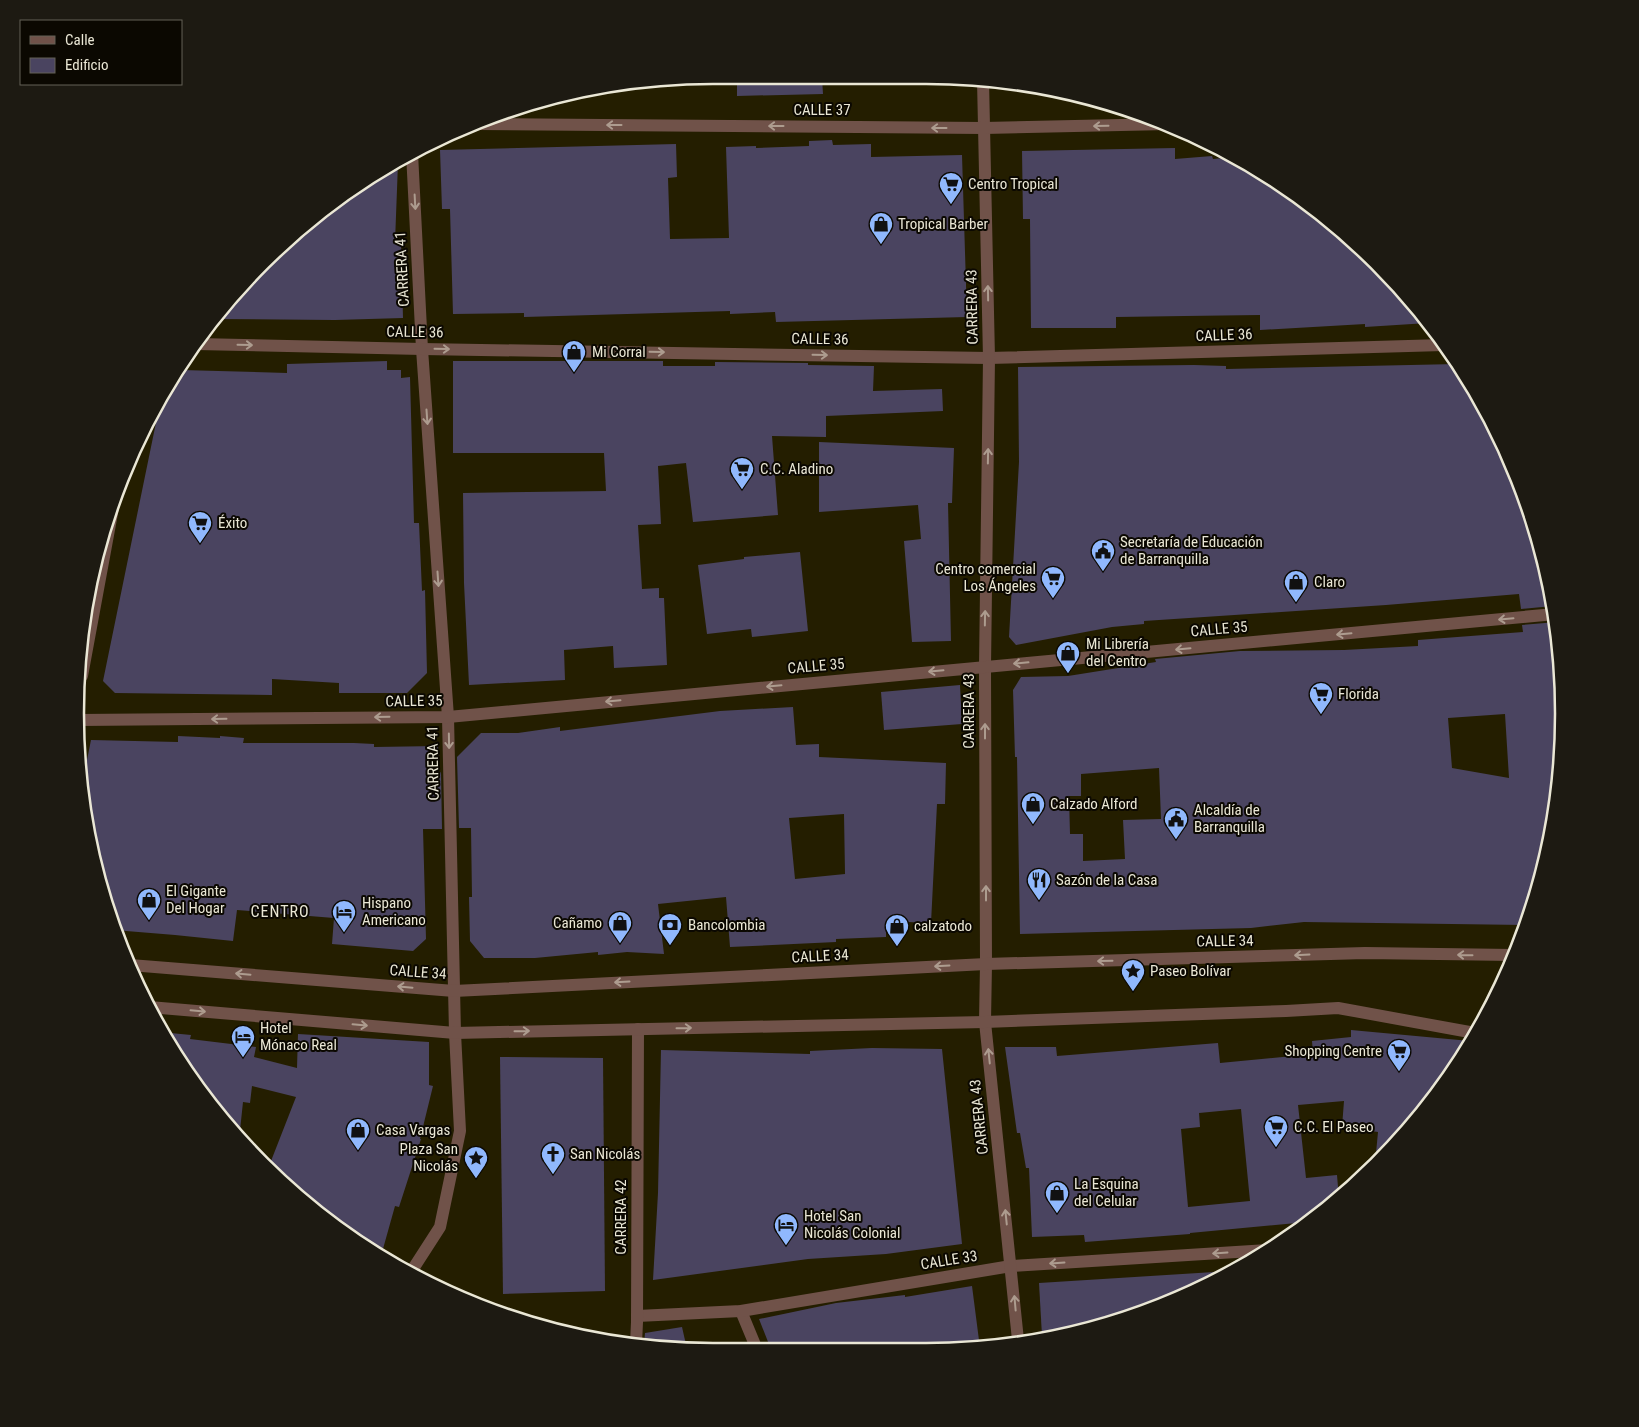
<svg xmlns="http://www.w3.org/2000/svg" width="1639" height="1427" font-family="'Roboto Condensed',sans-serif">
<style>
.building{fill:#4a4460;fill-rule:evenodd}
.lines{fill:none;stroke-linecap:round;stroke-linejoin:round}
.pedestrian{stroke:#705249;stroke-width:12}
.minor{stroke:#705249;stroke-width:12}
.tertiary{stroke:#705249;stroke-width:12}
.oneway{stroke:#ad9c8f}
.labels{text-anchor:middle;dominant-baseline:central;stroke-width:4;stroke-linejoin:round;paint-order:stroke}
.street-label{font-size:15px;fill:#eae7d5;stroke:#0b0801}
.poi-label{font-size:15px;fill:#eae7d5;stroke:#0b0801;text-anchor:start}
.neighbourhood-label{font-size:16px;letter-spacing:1px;fill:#eae7d5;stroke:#0b0801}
.rim{fill:none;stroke:#eae7d5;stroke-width:2.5}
</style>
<rect width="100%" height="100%" fill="#241e00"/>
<!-- building -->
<g class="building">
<polygon points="737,75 822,77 823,94 737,96"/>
<polygon points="832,140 833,145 871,144 871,157 962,155 967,317 776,322 775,312 730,314 730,311 524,317 524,313 453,314 450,209 442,209 440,150 676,144 677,177 668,178 670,239 729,238 726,147 756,146 756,148 809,146 809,141"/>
<polygon points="1175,148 1175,159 1212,156 1213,159 1234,157 1314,207 1406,293 1428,323 1365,327 1365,324 1260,330 1260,315 1185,316 1116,317 1116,328 1031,328 1030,219 1023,219 1022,151"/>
<polygon points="398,163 395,242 401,242 403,318 335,320 212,319 293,233"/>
<polygon points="387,361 387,370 401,370 401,378 410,377 414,523 419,523 422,591 425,590 427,673 407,693 339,693 339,683 272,679 272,695 115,693 103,681 159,408 181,370 287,373 287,364"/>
<polygon points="453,361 663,361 663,366 715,366 715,362 808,363 808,365 874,366 873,391 942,389 943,411 826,416 826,437 772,436 778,515 693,522 686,463 658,466 661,524 638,525 642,589 659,588 659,598 664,598 667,665 614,668 613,646 564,650 565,680 469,685 464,583 463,493 606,491 604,453 453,453"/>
<polygon points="1457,364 1479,394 1530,509 1553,606 1521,609 1519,594 1386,605 1144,621 1144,624 1112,627 1016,645 1009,637 1019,462 1018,367 1194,365 1226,366 1226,369"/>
<polygon points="819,442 954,448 952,503 948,503 951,641 912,642 904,541 921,539 918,505 819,512"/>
<polygon points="800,552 808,631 752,637 751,629 707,634 698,565 744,559 744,557"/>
<path d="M1557,622l2,8 4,126 -21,123 -17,46 -221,-3 -53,6 -231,6 -3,-177h-2l-2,-67 8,-13 47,-1 88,-14 -1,-3 85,-8 104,-1 74,-4v-6l105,-8 -1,-7zM1505,714l4,64 -57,-10 -4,-50zM1159,768l2,51 -38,1 2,39 -42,2v-27h-13l-1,-38h12v-22z"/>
<polygon points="960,685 962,724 884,730 881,692"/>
<path d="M793,707l3,38 23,-1v13l127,6 -1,41h-8l-6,119 -45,-2v16l-50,2v3l-106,5 -4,-50 -68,7 6,50 -37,-2 -29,3v-3l-63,6h-51l-14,-17 -1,-44h3l-1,-69h-12l-2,-71 24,-24h37l42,-6v4l160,-20zM844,814l1,60 -50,5 -6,-61z"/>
<polygon points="178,736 220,738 220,736 244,738 243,743 354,743 374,744 374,747 438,746 439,774 441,772 442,829 423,829 426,939 413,951 332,944 334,918 237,910 233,941 175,935 114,930 109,918 82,785 91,740 178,742"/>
<path d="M1351,1030l119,11 -38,61 -57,62 3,-32 -36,-5 2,-26 -46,4 8,73 31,-3 2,24 -32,23 -117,11v1l-105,8 -1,-7 -52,2 -3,-69h-3l-6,-35h-3l-12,-86h51l1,9 161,-13 2,20 93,-9 -1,-13 39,-4zM1241,1109l9,92 -62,6 -7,-78 19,-2 -1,-14z"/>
<polygon points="160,1032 191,1035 190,1039 256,1047 254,1057 297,1068 298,1034 429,1042 429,1085 433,1086 420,1139 421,1139 399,1207 395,1206 381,1256 359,1244 271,1167 271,1161 296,1097 252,1086 250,1103 243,1102 239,1140 234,1135"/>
<polygon points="872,1048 942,1049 962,1244 886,1254 808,1259 653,1280 658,1193 661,1050 810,1054 810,1051"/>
<polygon points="500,1057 603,1058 605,1291 503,1294"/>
<polygon points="1230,1271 1230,1273 1130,1318 1042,1336 1039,1283"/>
<polygon points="972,1286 980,1348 968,1351 772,1352 759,1319 836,1303 905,1295 905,1297"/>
<polygon points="682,1327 687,1349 644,1345 645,1333"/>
</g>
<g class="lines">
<!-- pedestrian -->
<g class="pedestrian">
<polyline points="411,1272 440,1227 460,1131 455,1033"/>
<polyline points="741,1311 758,1352"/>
<polyline points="637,1316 741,1311 1011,1266"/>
<polyline points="636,1344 637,1322 638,1029"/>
</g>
<!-- minor -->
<g class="minor">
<polyline points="412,153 422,349 448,717 455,1033"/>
<polyline points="196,344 422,349 989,358 1443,345"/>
<polyline points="1011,1266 1268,1250"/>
</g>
<!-- tertiary -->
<g class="tertiary">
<polyline points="983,80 989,358 985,667 986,964 985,1022 1018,1340"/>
<polyline points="477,124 984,128 1168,124"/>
<polyline points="82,676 115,497"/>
<polyline points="79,720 448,717 1555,614"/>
<polyline points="130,965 454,991 986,964 1365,953 1513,955"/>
<polyline points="149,1007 455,1033 985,1022 1286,1011 1338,1008 1475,1033"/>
</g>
</g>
<!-- one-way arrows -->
<defs><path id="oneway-shaft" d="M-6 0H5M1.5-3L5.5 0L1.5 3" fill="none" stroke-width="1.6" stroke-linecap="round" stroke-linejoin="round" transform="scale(1.25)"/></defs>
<g class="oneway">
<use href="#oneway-shaft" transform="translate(614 125) rotate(-180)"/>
<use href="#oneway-shaft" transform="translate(776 126) rotate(-180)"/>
<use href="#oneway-shaft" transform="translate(1101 126) rotate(179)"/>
<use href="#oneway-shaft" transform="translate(939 128) rotate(-180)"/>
<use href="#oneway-shaft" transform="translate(415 202) rotate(87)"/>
<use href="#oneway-shaft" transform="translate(988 293) rotate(-91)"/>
<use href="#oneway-shaft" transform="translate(245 345) rotate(1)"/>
<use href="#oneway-shaft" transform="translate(442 349) rotate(1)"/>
<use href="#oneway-shaft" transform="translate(657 352) rotate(1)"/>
<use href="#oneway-shaft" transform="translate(820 355) rotate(1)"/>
<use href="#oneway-shaft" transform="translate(427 417) rotate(86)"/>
<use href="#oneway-shaft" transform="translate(988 456) rotate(-89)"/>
<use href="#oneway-shaft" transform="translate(438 579) rotate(86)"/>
<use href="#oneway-shaft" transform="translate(985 618) rotate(-89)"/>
<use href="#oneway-shaft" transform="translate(1506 619) rotate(175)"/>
<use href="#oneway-shaft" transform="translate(1344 634) rotate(175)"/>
<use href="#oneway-shaft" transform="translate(1183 649) rotate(175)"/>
<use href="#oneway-shaft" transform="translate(1021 663) rotate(175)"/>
<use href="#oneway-shaft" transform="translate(936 671) rotate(175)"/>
<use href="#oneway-shaft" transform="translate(774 686) rotate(175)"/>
<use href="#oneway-shaft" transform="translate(613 701) rotate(175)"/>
<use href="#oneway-shaft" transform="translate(382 717) rotate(179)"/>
<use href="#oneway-shaft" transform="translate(219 719) rotate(179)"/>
<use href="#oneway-shaft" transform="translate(985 731) rotate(-90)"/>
<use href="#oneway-shaft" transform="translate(449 741) rotate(89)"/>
<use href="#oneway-shaft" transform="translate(986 893) rotate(-90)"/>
<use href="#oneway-shaft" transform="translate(1302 955) rotate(177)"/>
<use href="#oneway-shaft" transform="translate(1465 955) rotate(-179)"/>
<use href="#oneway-shaft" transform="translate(1105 961) rotate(179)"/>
<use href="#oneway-shaft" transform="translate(942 966) rotate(177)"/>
<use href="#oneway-shaft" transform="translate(243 974) rotate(-175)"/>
<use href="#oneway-shaft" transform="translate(622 982) rotate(177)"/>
<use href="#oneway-shaft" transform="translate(405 987) rotate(-175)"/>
<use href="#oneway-shaft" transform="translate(198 1011) rotate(5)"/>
<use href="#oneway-shaft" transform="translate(360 1025) rotate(5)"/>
<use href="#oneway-shaft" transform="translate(684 1028) rotate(-1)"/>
<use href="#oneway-shaft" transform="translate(522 1031) rotate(-1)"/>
<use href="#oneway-shaft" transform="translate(989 1056) rotate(-96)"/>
<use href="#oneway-shaft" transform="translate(1006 1217) rotate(-96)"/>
<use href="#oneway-shaft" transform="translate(1220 1253) rotate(176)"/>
<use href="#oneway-shaft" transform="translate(1057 1263) rotate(176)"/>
<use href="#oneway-shaft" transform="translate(1015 1303) rotate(-95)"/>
</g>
<!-- icons -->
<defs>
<g id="supermarket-pin" transform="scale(1.25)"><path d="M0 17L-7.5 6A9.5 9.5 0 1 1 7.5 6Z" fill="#90b8fd" stroke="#0b0801"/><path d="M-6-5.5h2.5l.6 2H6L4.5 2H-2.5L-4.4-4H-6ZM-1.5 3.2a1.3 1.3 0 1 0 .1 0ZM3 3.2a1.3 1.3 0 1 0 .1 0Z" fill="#111"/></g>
<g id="shop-pin" transform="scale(1.25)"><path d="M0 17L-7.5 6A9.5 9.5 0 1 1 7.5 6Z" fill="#90b8fd" stroke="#0b0801"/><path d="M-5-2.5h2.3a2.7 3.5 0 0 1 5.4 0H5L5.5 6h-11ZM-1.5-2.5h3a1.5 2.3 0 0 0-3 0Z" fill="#111"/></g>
<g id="civic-pin" transform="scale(1.25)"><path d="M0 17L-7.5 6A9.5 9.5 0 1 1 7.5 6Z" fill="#90b8fd" stroke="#0b0801"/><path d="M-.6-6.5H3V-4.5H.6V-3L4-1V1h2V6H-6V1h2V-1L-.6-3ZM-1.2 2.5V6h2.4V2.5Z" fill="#111"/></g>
<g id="restaurant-pin" transform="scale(1.25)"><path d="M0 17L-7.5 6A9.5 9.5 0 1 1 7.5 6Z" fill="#90b8fd" stroke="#0b0801"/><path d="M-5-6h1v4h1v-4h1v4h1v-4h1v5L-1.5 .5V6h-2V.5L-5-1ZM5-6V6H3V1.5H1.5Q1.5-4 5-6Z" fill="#111"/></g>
<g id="hotel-pin" transform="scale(1.25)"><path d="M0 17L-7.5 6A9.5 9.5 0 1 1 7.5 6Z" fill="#90b8fd" stroke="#0b0801"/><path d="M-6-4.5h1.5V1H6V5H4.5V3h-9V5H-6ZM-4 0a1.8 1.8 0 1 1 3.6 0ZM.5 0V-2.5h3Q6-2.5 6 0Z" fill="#111"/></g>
<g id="bank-pin" transform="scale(1.25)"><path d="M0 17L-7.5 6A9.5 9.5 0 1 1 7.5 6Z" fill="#90b8fd" stroke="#0b0801"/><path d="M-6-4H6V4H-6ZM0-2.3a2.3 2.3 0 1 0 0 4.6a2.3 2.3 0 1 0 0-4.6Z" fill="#111"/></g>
<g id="sight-pin" transform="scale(1.25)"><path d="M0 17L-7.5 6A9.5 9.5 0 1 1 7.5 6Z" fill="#90b8fd" stroke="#0b0801"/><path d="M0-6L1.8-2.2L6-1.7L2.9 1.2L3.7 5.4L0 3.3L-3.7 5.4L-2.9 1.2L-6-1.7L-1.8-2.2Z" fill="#111"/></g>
<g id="church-pin" transform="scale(1.25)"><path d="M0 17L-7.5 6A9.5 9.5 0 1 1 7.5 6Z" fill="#90b8fd" stroke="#0b0801"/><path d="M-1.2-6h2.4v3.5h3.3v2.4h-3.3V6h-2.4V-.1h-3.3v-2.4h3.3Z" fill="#111"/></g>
</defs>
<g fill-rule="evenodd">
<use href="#supermarket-pin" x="951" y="184"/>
<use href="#shop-pin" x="881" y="224"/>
<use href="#shop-pin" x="574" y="352"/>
<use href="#supermarket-pin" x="742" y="469"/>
<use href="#supermarket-pin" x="200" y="523"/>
<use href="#civic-pin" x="1103" y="551"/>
<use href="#supermarket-pin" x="1053" y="578"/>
<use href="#shop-pin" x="1296" y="582"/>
<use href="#shop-pin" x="1068" y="653"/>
<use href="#supermarket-pin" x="1321" y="694"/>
<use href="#shop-pin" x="1033" y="804"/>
<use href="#civic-pin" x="1176" y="819"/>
<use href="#restaurant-pin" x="1039" y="880"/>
<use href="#shop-pin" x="149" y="900"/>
<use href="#hotel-pin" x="344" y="912"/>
<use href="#shop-pin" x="620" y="923"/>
<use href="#bank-pin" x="670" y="925"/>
<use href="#shop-pin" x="897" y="926"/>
<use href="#sight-pin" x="1133" y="971"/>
<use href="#hotel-pin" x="243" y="1037"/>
<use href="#supermarket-pin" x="1399" y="1051"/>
<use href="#supermarket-pin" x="1276" y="1127"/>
<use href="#shop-pin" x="358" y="1130"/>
<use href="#church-pin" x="553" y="1154"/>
<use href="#sight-pin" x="476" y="1158"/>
<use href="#shop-pin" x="1057" y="1193"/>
<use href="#hotel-pin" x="786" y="1225"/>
</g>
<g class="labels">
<!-- street labels -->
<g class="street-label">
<text x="822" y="110">CALLE 37</text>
<text transform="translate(402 269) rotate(-93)">CARRERA 41</text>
<text transform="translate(972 307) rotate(-91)">CARRERA 43</text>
<text transform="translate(415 332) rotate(1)">CALLE 36</text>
<text transform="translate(1224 335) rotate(-2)">CALLE 36</text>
<text transform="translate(820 339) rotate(1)">CALLE 36</text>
<text transform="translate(1219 629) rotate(-5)">CALLE 35</text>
<text transform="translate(816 666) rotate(-5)">CALLE 35</text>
<text transform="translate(414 701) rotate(-1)">CALLE 35</text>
<text transform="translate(969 711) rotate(-90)">CARRERA 43</text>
<text transform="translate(433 763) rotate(-91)">CARRERA 41</text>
<text transform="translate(1225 941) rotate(-1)">CALLE 34</text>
<text transform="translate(820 956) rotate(-3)">CALLE 34</text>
<text transform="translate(418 972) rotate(4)">CALLE 34</text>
<text transform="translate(979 1117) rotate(-96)">CARRERA 43</text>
<text transform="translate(621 1217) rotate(-90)">CARRERA 42</text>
<text transform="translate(949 1260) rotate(-9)">CALLE 33</text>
</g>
<!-- poi labels -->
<g class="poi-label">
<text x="968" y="184">Centro Tropical</text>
<text x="898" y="224">Tropical Barber</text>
<text x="592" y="352">Mi Corral</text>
<text x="760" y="469">C.C. Aladino</text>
<text x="218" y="523">Éxito</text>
<text x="1120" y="542">Secretaría de Educación<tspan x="1120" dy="17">de Barranquilla</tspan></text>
<text x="1036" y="569" text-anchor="end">Centro comercial<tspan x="1036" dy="17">Los Ángeles</tspan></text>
<text x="1314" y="582">Claro</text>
<text x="1086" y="644">Mi Librería<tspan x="1086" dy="17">del Centro</tspan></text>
<text x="1338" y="694">Florida</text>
<text x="1050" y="804">Calzado Alford</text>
<text x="1194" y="810">Alcaldía de<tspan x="1194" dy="17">Barranquilla</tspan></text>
<text x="1056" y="880">Sazón de la Casa</text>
<text x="166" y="891">El Gigante<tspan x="166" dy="17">Del Hogar</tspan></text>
<text x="362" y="903">Hispano<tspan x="362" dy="17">Americano</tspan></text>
<text x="602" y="923" text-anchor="end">Cañamo</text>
<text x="688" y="925">Bancolombia</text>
<text x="914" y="926">calzatodo</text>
<text x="1150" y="971">Paseo Bolívar</text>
<text x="260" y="1028">Hotel<tspan x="260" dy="17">Mónaco Real</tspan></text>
<text x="1382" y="1051" text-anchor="end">Shopping Centre</text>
<text x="1294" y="1127">C.C. El Paseo</text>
<text x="376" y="1130">Casa Vargas</text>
<text x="458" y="1149" text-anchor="end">Plaza San<tspan x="458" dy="17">Nicolás</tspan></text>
<text x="570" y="1154">San Nicolás</text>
<text x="1074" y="1184">La Esquina<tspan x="1074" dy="17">del Celular</tspan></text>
<text x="804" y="1216">Hotel San<tspan x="804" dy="17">Nicolás Colonial</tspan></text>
</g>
<!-- neighbourhood labels -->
<g class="neighbourhood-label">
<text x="280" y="911">CENTRO</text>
</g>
</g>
<!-- crop -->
<path d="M0 0H1639V1427H0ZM713 84H926A629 629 0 0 1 1555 713V714A629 629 0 0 1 926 1343H713A629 629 0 0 1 84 714V713A629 629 0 0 1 713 84Z" fill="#1d1a12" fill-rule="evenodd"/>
<path class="rim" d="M713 84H926A629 629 0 0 1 1555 713V714A629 629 0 0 1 926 1343H713A629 629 0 0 1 84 714V713A629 629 0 0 1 713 84Z"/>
<!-- legend -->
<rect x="20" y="20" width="162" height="65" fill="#0b0801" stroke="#646156"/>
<rect x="30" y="36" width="25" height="8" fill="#705249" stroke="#646156"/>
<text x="65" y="45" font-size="15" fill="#eae7d5">Calle</text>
<rect x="30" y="58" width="25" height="15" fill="#4a4460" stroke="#646156"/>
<text x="65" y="70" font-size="15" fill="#eae7d5">Edificio</text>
</svg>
